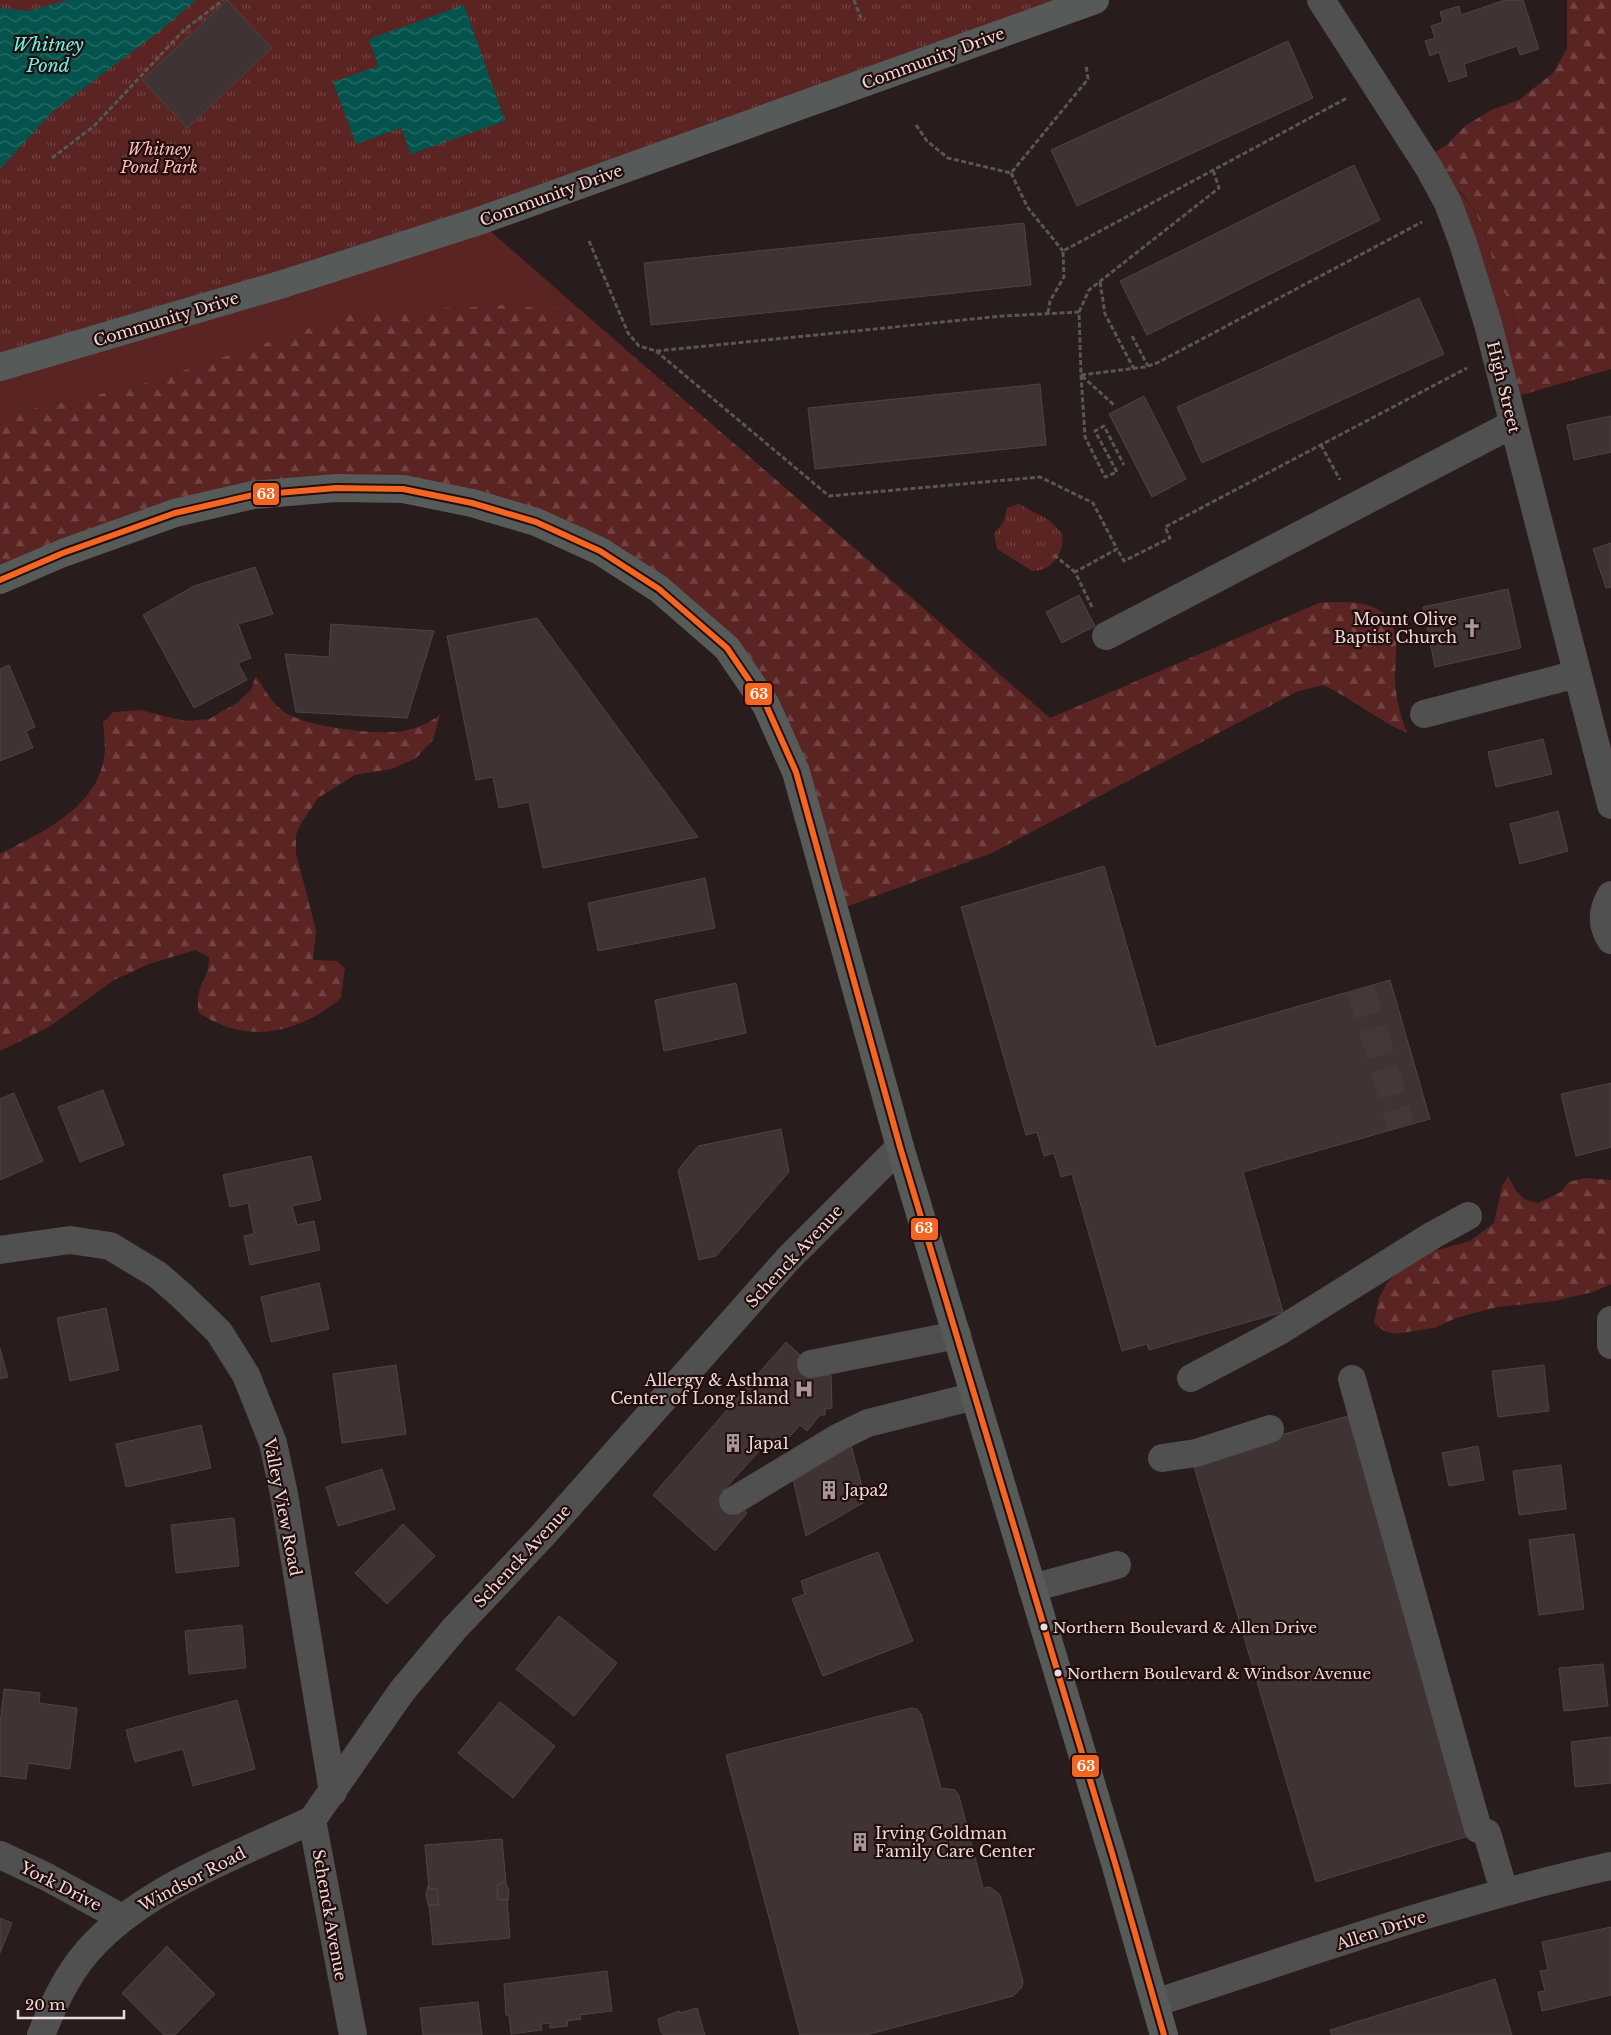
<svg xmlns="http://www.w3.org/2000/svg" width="1611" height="2035" font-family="'Libre Baskerville',serif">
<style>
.grass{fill:#592422}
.forest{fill:url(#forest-firs)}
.park{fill:url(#park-tufts)}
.water{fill:url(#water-waves)}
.building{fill:#3f3433;stroke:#4e4443}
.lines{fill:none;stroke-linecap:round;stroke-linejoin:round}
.minor-tunnel{stroke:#453938;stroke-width:28;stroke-dasharray:28 14;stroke-linecap:butt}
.path{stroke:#585656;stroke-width:3;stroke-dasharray:5 2.5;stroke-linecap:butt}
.minor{stroke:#4f504f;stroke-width:28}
.major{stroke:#565a59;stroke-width:28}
.bus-1-casing{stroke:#240e0d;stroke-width:10}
.bus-1{stroke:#f26522;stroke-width:6}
.bus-dot{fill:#ebdbd9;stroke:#240e0d;stroke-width:2}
.labels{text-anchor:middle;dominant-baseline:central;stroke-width:4.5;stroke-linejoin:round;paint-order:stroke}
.bus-label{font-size:15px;fill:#ebdbd9;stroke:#240e0d;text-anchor:start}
.street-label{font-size:16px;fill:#ebdbd9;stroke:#240e0d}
.park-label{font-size:16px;font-style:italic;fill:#fdbfb9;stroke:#240e0d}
.poi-label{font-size:16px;fill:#ebdbd9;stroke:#240e0d;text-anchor:start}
.water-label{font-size:18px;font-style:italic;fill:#6af3e5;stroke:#240e0d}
.line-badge{stroke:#240e0d;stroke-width:2}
.badge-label{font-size:14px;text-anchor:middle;font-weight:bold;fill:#fff}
</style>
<defs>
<pattern id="forest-firs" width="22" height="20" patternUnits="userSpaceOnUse" patternTransform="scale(1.25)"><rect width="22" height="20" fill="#592422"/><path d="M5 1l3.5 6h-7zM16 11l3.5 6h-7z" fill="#714342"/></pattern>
<pattern id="park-tufts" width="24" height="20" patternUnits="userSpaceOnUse" patternTransform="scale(1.25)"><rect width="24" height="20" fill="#592422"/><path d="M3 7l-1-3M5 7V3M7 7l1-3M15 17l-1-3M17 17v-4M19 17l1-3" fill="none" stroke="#714342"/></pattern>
<pattern id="water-waves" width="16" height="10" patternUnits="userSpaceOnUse" patternTransform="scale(1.25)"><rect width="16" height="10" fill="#04544d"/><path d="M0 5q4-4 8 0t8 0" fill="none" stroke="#296c66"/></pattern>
</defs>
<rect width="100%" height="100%" fill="#281c1c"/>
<!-- grass -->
<g class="grass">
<polygon points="1449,143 1444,163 1453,187 1462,194 1476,213 1489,245 1497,277 1513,310 1515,327 1508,350 1519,392 1525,394 1506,399 1424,160"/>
<polygon points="479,221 593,321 560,309 140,385 0,416 0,367"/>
</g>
<!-- forest -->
<g class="forest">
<polygon points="1567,0 1611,0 1611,369 1525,394 1519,392 1508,350 1515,327 1513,310 1497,277 1489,245 1476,213 1463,194 1453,187 1444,170 1444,163 1449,143 1465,126 1491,110 1519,100 1553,73 1567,48"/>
<path d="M505,305l55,4 33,12 457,397 269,-115c28,-2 71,-4 76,32 3,17 -1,34 0,50 2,17 6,33 12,48 -30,-13 -54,-34 -84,-48l-27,7 -304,161 -157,58 -69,-206 -107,-116 -187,-86 -219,-8 -253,79v-158l140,-31 212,-71z"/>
<path d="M256,676c8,13 16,27 28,36 20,14 85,22 110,20 17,-1 32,-7 46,-17l-7,25 -17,18 -24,11 -37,6 -37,23 -18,27 -4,10v18l20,77 -3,30 24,1 8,7 -4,30c-43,36 -93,47 -142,15 -6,-28 11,-32 10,-56l-14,-7 -46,14 -35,16 -65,47 -49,24v-197c40,-21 96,-45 104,-96 2,-11 0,-24 -1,-35l10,-11 27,-2 45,11 24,-2 29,-17 13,-12z"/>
<polygon points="1508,1176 1516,1191 1526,1200 1538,1203 1561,1192 1569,1182 1585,1178 1611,1180 1611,1284 1593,1292 1554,1301 1497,1307 1456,1318 1434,1328 1394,1334 1384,1331 1374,1323 1379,1298 1387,1283 1399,1271 1427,1253 1470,1241 1494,1223 1502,1186"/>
</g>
<!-- park -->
<g class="park">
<polygon points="0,0 1095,0 305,283 0,367"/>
<path d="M1019,504l30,16 13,13c4,19 -11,39 -30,38l-35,-22 -3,-15 10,-13 3,-13z"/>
</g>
<!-- water -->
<g class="water">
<polygon points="68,0 196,0 161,30 52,112 0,169 0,8 29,11"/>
<polygon points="464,5 505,121 411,154 401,128 356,144 333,82 378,66 369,39"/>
</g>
<!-- building -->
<g class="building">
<polygon points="227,0 272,48 187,128 142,80"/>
<polygon points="1505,0 1523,0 1539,49 1520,55 1517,46 1464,64 1467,76 1449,82 1439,52 1430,56 1425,41 1435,38 1431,26 1443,22 1440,12 1459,6 1461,15"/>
<polygon points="1288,41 1313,98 1077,206 1051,150"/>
<polygon points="1354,165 1380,220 1147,335 1120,281"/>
<polygon points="1024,223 1031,285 651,325 644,263"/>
<polygon points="1419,298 1444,354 1202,463 1177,407"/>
<polygon points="1040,384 1046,445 815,469 808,408"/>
<polygon points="1144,396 1186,479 1152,497 1109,414"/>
<polygon points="1611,416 1611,452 1574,460 1567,425"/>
<polygon points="1611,543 1611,587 1606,588 1593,549"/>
<polygon points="255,567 273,614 238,624 251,658 238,663 247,680 194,708 143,615 194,586"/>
<polygon points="1508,589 1521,648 1435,667 1423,607"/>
<polygon points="1079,595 1095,626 1062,643 1046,612"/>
<polygon points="537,618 698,837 543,868 529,802 499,808 493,777 476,780 447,636"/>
<polygon points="331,624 434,631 407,718 296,712 285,654 329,657"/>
<polygon points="9,665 35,727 26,731 33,748 0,761 0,669"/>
<polygon points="1543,739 1552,774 1496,787 1488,752"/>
<polygon points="1558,811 1568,851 1520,864 1510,824"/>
<polygon points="1104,866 1156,1047 1390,980 1430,1119 1243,1172 1283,1312 1149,1350 1147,1344 1122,1351 1072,1174 1061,1177 1054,1153 1044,1156 1037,1132 1026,1135 961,907"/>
<polygon points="705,878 715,928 598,951 588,903"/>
<polygon points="736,983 746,1033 664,1051 655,1000"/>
<polygon points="1611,1083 1611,1147 1576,1156 1561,1094"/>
<polygon points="103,1090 124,1145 80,1162 58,1107"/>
<polygon points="14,1093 43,1161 0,1180 0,1099"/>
<polygon points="781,1129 789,1172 716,1256 699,1260 678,1170 698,1146"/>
<polygon points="311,1156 321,1200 292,1206 297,1225 314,1221 320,1250 250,1265 244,1236 254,1234 248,1203 230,1207 223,1175"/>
<polygon points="319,1283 329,1329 271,1342 261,1297"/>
<polygon points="106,1308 119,1370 70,1381 57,1318"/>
<polygon points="786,1342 823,1376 831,1375 832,1408 825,1409 825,1415 820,1415 807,1431 800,1425 780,1447 771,1438 723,1491 747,1513 715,1551 653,1495"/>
<polygon points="0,1348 8,1377 0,1379"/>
<polygon points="396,1365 406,1434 342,1443 333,1374"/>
<polygon points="1544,1365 1549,1411 1498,1417 1492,1371"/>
<polygon points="1348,1416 1472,1835 1316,1882 1192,1460"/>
<polygon points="201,1425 211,1468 126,1487 116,1444"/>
<polygon points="849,1438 866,1501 806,1536 793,1479"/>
<polygon points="1478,1446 1484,1480 1449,1486 1442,1453"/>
<polygon points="1561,1465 1566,1509 1519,1515 1513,1471"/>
<polygon points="382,1469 395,1509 338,1526 326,1487"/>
<polygon points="234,1518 239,1566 176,1573 171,1525"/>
<polygon points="403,1524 435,1556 387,1604 355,1573"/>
<polygon points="1574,1534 1584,1609 1539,1615 1529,1540"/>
<polygon points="878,1552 913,1641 823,1676 792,1599 805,1594 801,1581"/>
<polygon points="559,1616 617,1663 574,1716 516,1669"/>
<polygon points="242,1625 246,1668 189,1674 185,1631"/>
<polygon points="1603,1664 1608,1706 1564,1711 1559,1668"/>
<polygon points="4,1689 40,1693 39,1703 77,1708 70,1769 28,1763 26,1779 0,1776 0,1725"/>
<polygon points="237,1700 255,1769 193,1786 183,1749 135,1762 126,1730"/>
<polygon points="500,1702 555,1746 513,1798 458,1753"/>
<polygon points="911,1708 917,1709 921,1714 941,1788 955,1790 959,1796 983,1888 990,1887 1000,1895 1023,1981 1022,1987 1013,1996 866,2035 800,2035 726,1755"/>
<polygon points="1611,1737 1611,1783 1575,1787 1571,1742"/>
<polygon points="502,1839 506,1884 497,1885 498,1900 507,1899 510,1938 433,1945 429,1905 438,1905 437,1889 429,1889 425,1845"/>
<polygon points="505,1882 509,1890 508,1901 507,1899 498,1900 497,1885"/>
<polygon points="428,1886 429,1889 437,1889 438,1905 429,1905 429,1907 426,1895"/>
<polygon points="0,1918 12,1923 0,1953"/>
<polygon points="1611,1927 1611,1995 1542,2011 1538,1992 1545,1991 1540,1971 1548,1970 1542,1942"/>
<polygon points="167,1946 215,1994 175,2035 164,2035 122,1993"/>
<polygon points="607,1971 612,2011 580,2015 581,2019 567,2021 568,2026 550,2028 550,2023 541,2024 542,2030 511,2034 509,2015 506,2015 504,1984"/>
<polygon points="1495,1979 1512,2035 1332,2035 1330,2030"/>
<polygon points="478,2002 482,2035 423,2035 420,2008"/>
<polygon points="697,2008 705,2035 664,2035 661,2032 658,2019 679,2011 680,2013"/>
</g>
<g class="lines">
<!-- minor-tunnel -->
<polyline class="minor-tunnel" points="1361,988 1401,1126"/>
<!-- path -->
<g class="path">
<polyline points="854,0 861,18"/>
<polyline points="916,125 927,141 948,158 1011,173 1088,79 1086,65"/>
<polyline points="52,158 94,126 184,30 223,0"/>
<polyline points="1011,173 1028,208 1063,251"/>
<polyline points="589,241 628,333 639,346 656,351 1003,316 1079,312 1081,375 1145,367 1157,363 1422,222"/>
<polyline points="1100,282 1105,314 1134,369"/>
<polyline points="1079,312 1089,290 1219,188 1213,170"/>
<polyline points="1048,313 1050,301 1064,277 1063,251 1347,98"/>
<polyline points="1132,336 1148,366"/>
<polyline points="656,351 829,496 1040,477 1093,503 1117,549"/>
<polyline points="1081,375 1085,437 1105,477 1117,472 1095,431 1104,426 1124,465"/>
<polyline points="1082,376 1114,405"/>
<polyline points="1321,445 1340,480"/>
<polyline points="1054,555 1075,572"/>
<polyline points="1092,607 1075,572 1117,549 1124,561 1170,538 1165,527 1467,368"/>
</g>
<!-- minor -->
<g class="minor">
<polyline points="1321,0 1429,168 1448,203 1463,243 1488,324 1611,805"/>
<polyline points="1106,636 1513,424"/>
<polyline points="1424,714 1577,674"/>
<path d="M1611,895c-9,15 -10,30 0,45"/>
<polyline points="0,1250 70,1240 110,1246 158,1275 182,1296 219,1332 246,1375 273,1443 284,1494 333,1792"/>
<polyline points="1611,1320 1611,1345"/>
<polyline points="811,1364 957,1335"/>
<polyline points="1191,1378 1276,1333 1433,1235 1468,1216"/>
<polyline points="1352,1379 1478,1829 1487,1833 1504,1891"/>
<polyline points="1162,1458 1196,1453 1270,1429"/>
<polyline points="733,1501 839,1437 868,1423 975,1396"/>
<polyline points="1032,1588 1117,1565"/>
<polyline points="0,1855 47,1877 122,1918"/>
<path d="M1155,2003c151,-49 301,-103 456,-137"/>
<path d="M41,2035c12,-29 25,-59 46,-83 54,-63 151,-97 225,-132"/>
<polyline points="353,2035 312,1820 402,1691 454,1629 542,1536 788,1259 900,1147"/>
</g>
<!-- major -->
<g class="major">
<polyline points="0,367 283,284 479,221 1095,0"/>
<polyline points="0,580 63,553 175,513 253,495 336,488 403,489 472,503 536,522 600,551 659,589 727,648 766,705 796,772 900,1147 1115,1863 1164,2035"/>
</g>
<!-- bus-1 casing -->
<g class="bus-1-casing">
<polyline id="bus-1" points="0,580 63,553 175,513 253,495 336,488 403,489 472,503 536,522 600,551 659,589 727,648 766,705 796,772 900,1147 1115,1863 1164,2035"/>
</g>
<!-- bus-1 -->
<use href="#bus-1" class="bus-1"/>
</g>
<!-- icons -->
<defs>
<g id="church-bare" transform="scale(1.5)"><path d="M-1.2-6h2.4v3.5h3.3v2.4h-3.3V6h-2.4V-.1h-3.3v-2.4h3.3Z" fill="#a79897" stroke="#240e0d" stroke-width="2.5" paint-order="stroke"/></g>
<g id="hospital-bare" transform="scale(1.5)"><path d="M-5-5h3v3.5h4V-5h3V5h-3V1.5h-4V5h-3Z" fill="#a79897" stroke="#240e0d" stroke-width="2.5" paint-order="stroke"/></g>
<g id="building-bare" transform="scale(1.5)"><path d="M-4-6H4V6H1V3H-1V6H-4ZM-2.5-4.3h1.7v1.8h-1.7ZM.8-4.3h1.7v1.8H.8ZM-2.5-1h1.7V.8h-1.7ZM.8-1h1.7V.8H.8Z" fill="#a79897" stroke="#240e0d" stroke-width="2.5" paint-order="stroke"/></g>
</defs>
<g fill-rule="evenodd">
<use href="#church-bare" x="1472" y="628"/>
<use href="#hospital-bare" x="804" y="1389"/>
<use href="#building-bare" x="733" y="1443"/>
<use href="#building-bare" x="829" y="1490"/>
<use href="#building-bare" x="860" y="1842"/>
</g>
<!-- markers -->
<g class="bus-dot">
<circle cx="1044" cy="1627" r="4.5"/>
<circle cx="1058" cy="1673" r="4.5"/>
</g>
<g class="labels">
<!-- bus labels -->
<g class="bus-label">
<text x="1053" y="1627">Northern Boulevard &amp; Allen Drive</text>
<text x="1067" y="1673">Northern Boulevard &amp; Windsor Avenue</text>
</g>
<!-- street labels -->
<g class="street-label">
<text transform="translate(933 58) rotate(-20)">Community Drive</text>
<text transform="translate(551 195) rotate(-20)">Community Drive</text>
<text transform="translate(166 319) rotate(-17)">Community Drive</text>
<text transform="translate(1504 387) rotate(76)">High Street</text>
<text transform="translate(794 1256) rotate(-47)">Schenck Avenue</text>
<text transform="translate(283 1507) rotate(79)">Valley View Road</text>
<text transform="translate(522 1556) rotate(-47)">Schenck Avenue</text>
<text transform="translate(192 1879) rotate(-28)">Windsor Road</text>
<text transform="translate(61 1886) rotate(27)">York Drive</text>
<text transform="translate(330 1915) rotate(80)">Schenck Avenue</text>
<text transform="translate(1381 1930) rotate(-18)">Allen Drive</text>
</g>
<!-- park labels -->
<g class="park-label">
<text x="159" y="149">Whitney<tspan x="159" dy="18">Pond Park</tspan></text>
</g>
<!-- poi labels -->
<g class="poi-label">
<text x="1457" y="619" text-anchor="end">Mount Olive<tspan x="1457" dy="18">Baptist Church</tspan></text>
<text x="789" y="1380" text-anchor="end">Allergy &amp; Asthma<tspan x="789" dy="18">Center of Long Island</tspan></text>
<text x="748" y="1443">Japa1</text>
<text x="844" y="1490">Japa2</text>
<text x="875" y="1833">Irving Goldman<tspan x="875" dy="18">Family Care Center</tspan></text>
</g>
<!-- water labels -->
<g class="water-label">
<text x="48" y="45">Whitney<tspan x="48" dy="21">Pond</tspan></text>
</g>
</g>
<g class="line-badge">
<rect x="252" y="482" width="28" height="24" rx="5" fill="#f26522"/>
<rect x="744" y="682" width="29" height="24" rx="5" fill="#f26522"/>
<rect x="910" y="1217" width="29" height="24" rx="5" fill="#f26522"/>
<rect x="1071" y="1754" width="29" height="24" rx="5" fill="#f26522"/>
</g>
<g class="badge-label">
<text x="266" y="499">63</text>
<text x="759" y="699">63</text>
<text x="924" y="1233">63</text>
<text x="1086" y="1771">63</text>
</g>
<!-- scale -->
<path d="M18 2010v8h106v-8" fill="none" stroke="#ebdbd9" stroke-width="2.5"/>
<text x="25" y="2010" font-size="15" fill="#ebdbd9" stroke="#240e0d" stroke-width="4" paint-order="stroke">20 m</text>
</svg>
